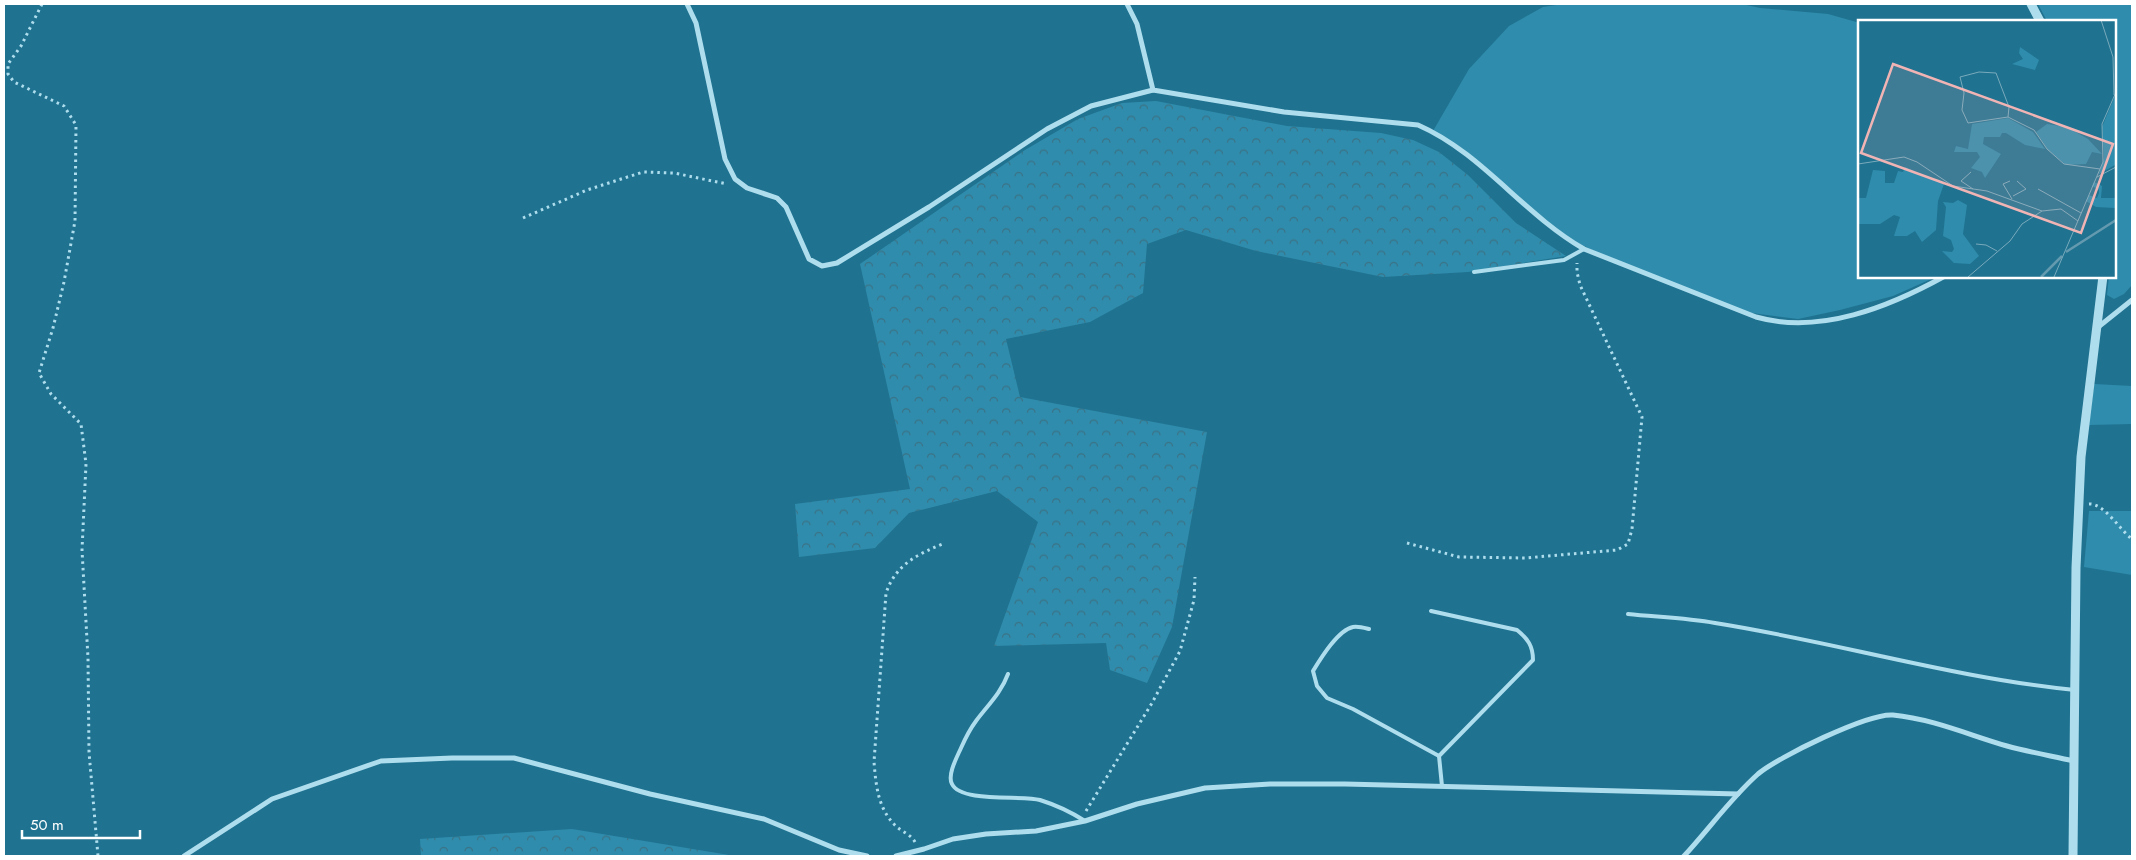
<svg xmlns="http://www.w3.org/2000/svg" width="2136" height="860" font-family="Jost,sans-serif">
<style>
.grass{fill:#2f8cac}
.forest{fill:url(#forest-crowns)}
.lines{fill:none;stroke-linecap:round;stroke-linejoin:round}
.path{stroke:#aedded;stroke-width:3;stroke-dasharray:2.5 4;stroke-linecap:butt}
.service{stroke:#aedded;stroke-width:4}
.minor{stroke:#aedded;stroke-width:5}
.tertiary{stroke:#aedded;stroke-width:9}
.inset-river{fill:none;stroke:#649aaf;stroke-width:2.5}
.inset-road{fill:none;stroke:#79aabc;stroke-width:1}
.view{fill:#f1b4b4;fill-opacity:0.15;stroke:#f1b4b4;stroke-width:2.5}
.inset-edge{fill:none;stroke:#fff;stroke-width:2.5}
</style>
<defs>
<pattern id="forest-crowns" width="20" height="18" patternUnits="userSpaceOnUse" patternTransform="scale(1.25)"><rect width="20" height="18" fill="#2f8cac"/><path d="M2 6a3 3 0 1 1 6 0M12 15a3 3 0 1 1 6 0" fill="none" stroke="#3b7286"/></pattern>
</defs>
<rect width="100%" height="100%" fill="#1f7290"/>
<!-- grass -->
<g class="grass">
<polygon points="1563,4 1742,4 1760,8 1828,14 1860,23 1860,276 1938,276 1893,296 1840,310 1798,319 1744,312 1596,252 1555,231 1522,206 1460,149 1433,131 1469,69 1509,26 1543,7"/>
<polygon points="2038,4 2132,4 2132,285 2124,294 2114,299 2107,295 2109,276 2115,276 2115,21 2047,21"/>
<polygon points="2094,384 2132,386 2132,424 2089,425"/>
<polygon points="2089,511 2132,511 2132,575 2084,567"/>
</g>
<!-- forest -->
<g class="forest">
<polygon points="1156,101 1287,126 1381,133 1413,140 1439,152 1468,175 1516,223 1566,256 1468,272 1383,277 1256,251 1186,230 1147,244 1143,293 1090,322 1006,339 1020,397 1207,432 1172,627 1147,683 1110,670 1106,643 994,646 1038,522 997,491 909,513 875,548 799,557 795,504 910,489 860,264 1025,150 1078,119 1122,103"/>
<polygon points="572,829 735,856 421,856 420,839"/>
</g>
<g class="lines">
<!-- path -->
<g class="path">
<polyline points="42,4 21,46 8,64 8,74 14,82 64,106 76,125 75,221 64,282 53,328 39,373 51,394 81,424 86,464 82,550 88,658 89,752 98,856"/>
<polyline points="523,218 587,190 643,172 674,173 727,184"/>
<path d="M2089,504c15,-1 31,26 43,35"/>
<polyline points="1407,543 1459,557 1525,558 1617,550 1628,544 1632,529 1642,417 1580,285 1577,272 1577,263"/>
<polyline points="1086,811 1152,703 1180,651 1194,600 1195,577"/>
<path d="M915,842c-4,-7 -12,-10 -18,-15 -19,-17 -21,-41 -23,-65l12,-169c10,-29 32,-39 59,-50"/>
</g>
<!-- service -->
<g class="service">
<polyline points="1474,272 1564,260 1584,249"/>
<path d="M1431,611l86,19c11,9 16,16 16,30l-94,96"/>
<path d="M1628,614c29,3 59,4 87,9 121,19 239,55 360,67"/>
<path d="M1369,629c-4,-1 -11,-3 -16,-2 -15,3 -32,31 -40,44l4,15 10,12 26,11 86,47 3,30"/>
<path d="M1008,674c-7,19 -20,31 -32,47 -6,8 -11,18 -15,27 -4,9 -14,27 -9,36 9,19 70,11 88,16 16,5 31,12 45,21"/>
</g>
<!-- minor -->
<g class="minor">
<polyline points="687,4 696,23 725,159 735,179 747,188 777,198 786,207 809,259 822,266 837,263 929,207 1047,129 1091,106 1153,90"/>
<path d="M1127,4l10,20 16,66 131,22 134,13c64,28 105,89 166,124l172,68c64,18 133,-10 189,-41"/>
<polyline points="2097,328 2132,300"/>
<polyline points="184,856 272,799 381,761 452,758 514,758 650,794 764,819 839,850 867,856"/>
<polyline points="896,856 924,849 953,839 986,834 1036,831 1085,821 1137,804 1205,788 1270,784 1345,784 1738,794"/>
<path d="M1684,856c25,-27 47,-58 74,-82 20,-17 110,-61 135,-59 40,4 76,20 114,31 22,6 45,10 67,15"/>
</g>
<!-- tertiary -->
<g class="tertiary">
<polyline points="2031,4 2040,21"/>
<polyline points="2073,856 2076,568 2081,457 2103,276"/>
</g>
</g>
<!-- overview -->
<g transform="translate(1858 20)">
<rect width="258" height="258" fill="#1f7290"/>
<path d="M257,76v69l-16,9 5,-16 -2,-31zM189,104l20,3 21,12 14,15 -10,-2 -6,12 -20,1 -18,-15 -12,-18zM236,162l8,4 -1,12h14v-10v20l-19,-1 -10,-6 3,-6 8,3 2,-5v-3l-7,-4z" fill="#2f8cac"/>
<path d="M162,27l19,13 -4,10 -23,-6 11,-5 -4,-6zM150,98l25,14 12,17 -20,-4 -19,-12h-4l-2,4h-16l-1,7 18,10 -16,24 -3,-6 -11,-4 9,-11 -3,-5h-23l2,-6 12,3 4,-25zM47,147l39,17 -6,17 -2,29 -14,12 -7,-11 -8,5h-13l6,-19 -6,-2 -14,9h-22v-26h8l7,-28 12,1v12h9l4,-12 5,1zM100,180l9,5 -4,29 16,22 -9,8 -16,-1 -12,-12 10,1 2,-3 -3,-9 -8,-4 3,-29 -3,-5 10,1z" fill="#2f8cac"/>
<path class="inset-river" d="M208,232l50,-32M183,257l21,-21"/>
<path class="inset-road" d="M243,0l12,37 1,38M150,97l-40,6 -6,-13 2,-17 -4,-16 19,-5 17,1 13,34 -1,10 26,13 13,19 17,15 36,5M0,144l46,-7 13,5 36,24 34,5 55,20M113,152l-10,9 12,8M239,157l19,-10M152,161l-7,3 9,15M180,169l43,24M155,176l13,-7 -9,-8M118,224l10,1 11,6M110,257l42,-36 12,-17 20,-13 19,-2 17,12M196,257l49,-115 -1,-38 14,-32"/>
<path class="view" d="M35,44l220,80 -32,89 -220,-80z"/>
<rect width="258" height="258" class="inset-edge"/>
</g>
<!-- border -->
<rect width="2136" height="860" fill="none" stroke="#ffffff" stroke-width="10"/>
<!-- scale -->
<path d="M22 830v8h118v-8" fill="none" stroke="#ffffff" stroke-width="2.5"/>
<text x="30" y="830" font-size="15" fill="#ffffff" stroke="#1f7290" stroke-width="4" paint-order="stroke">50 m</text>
</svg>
